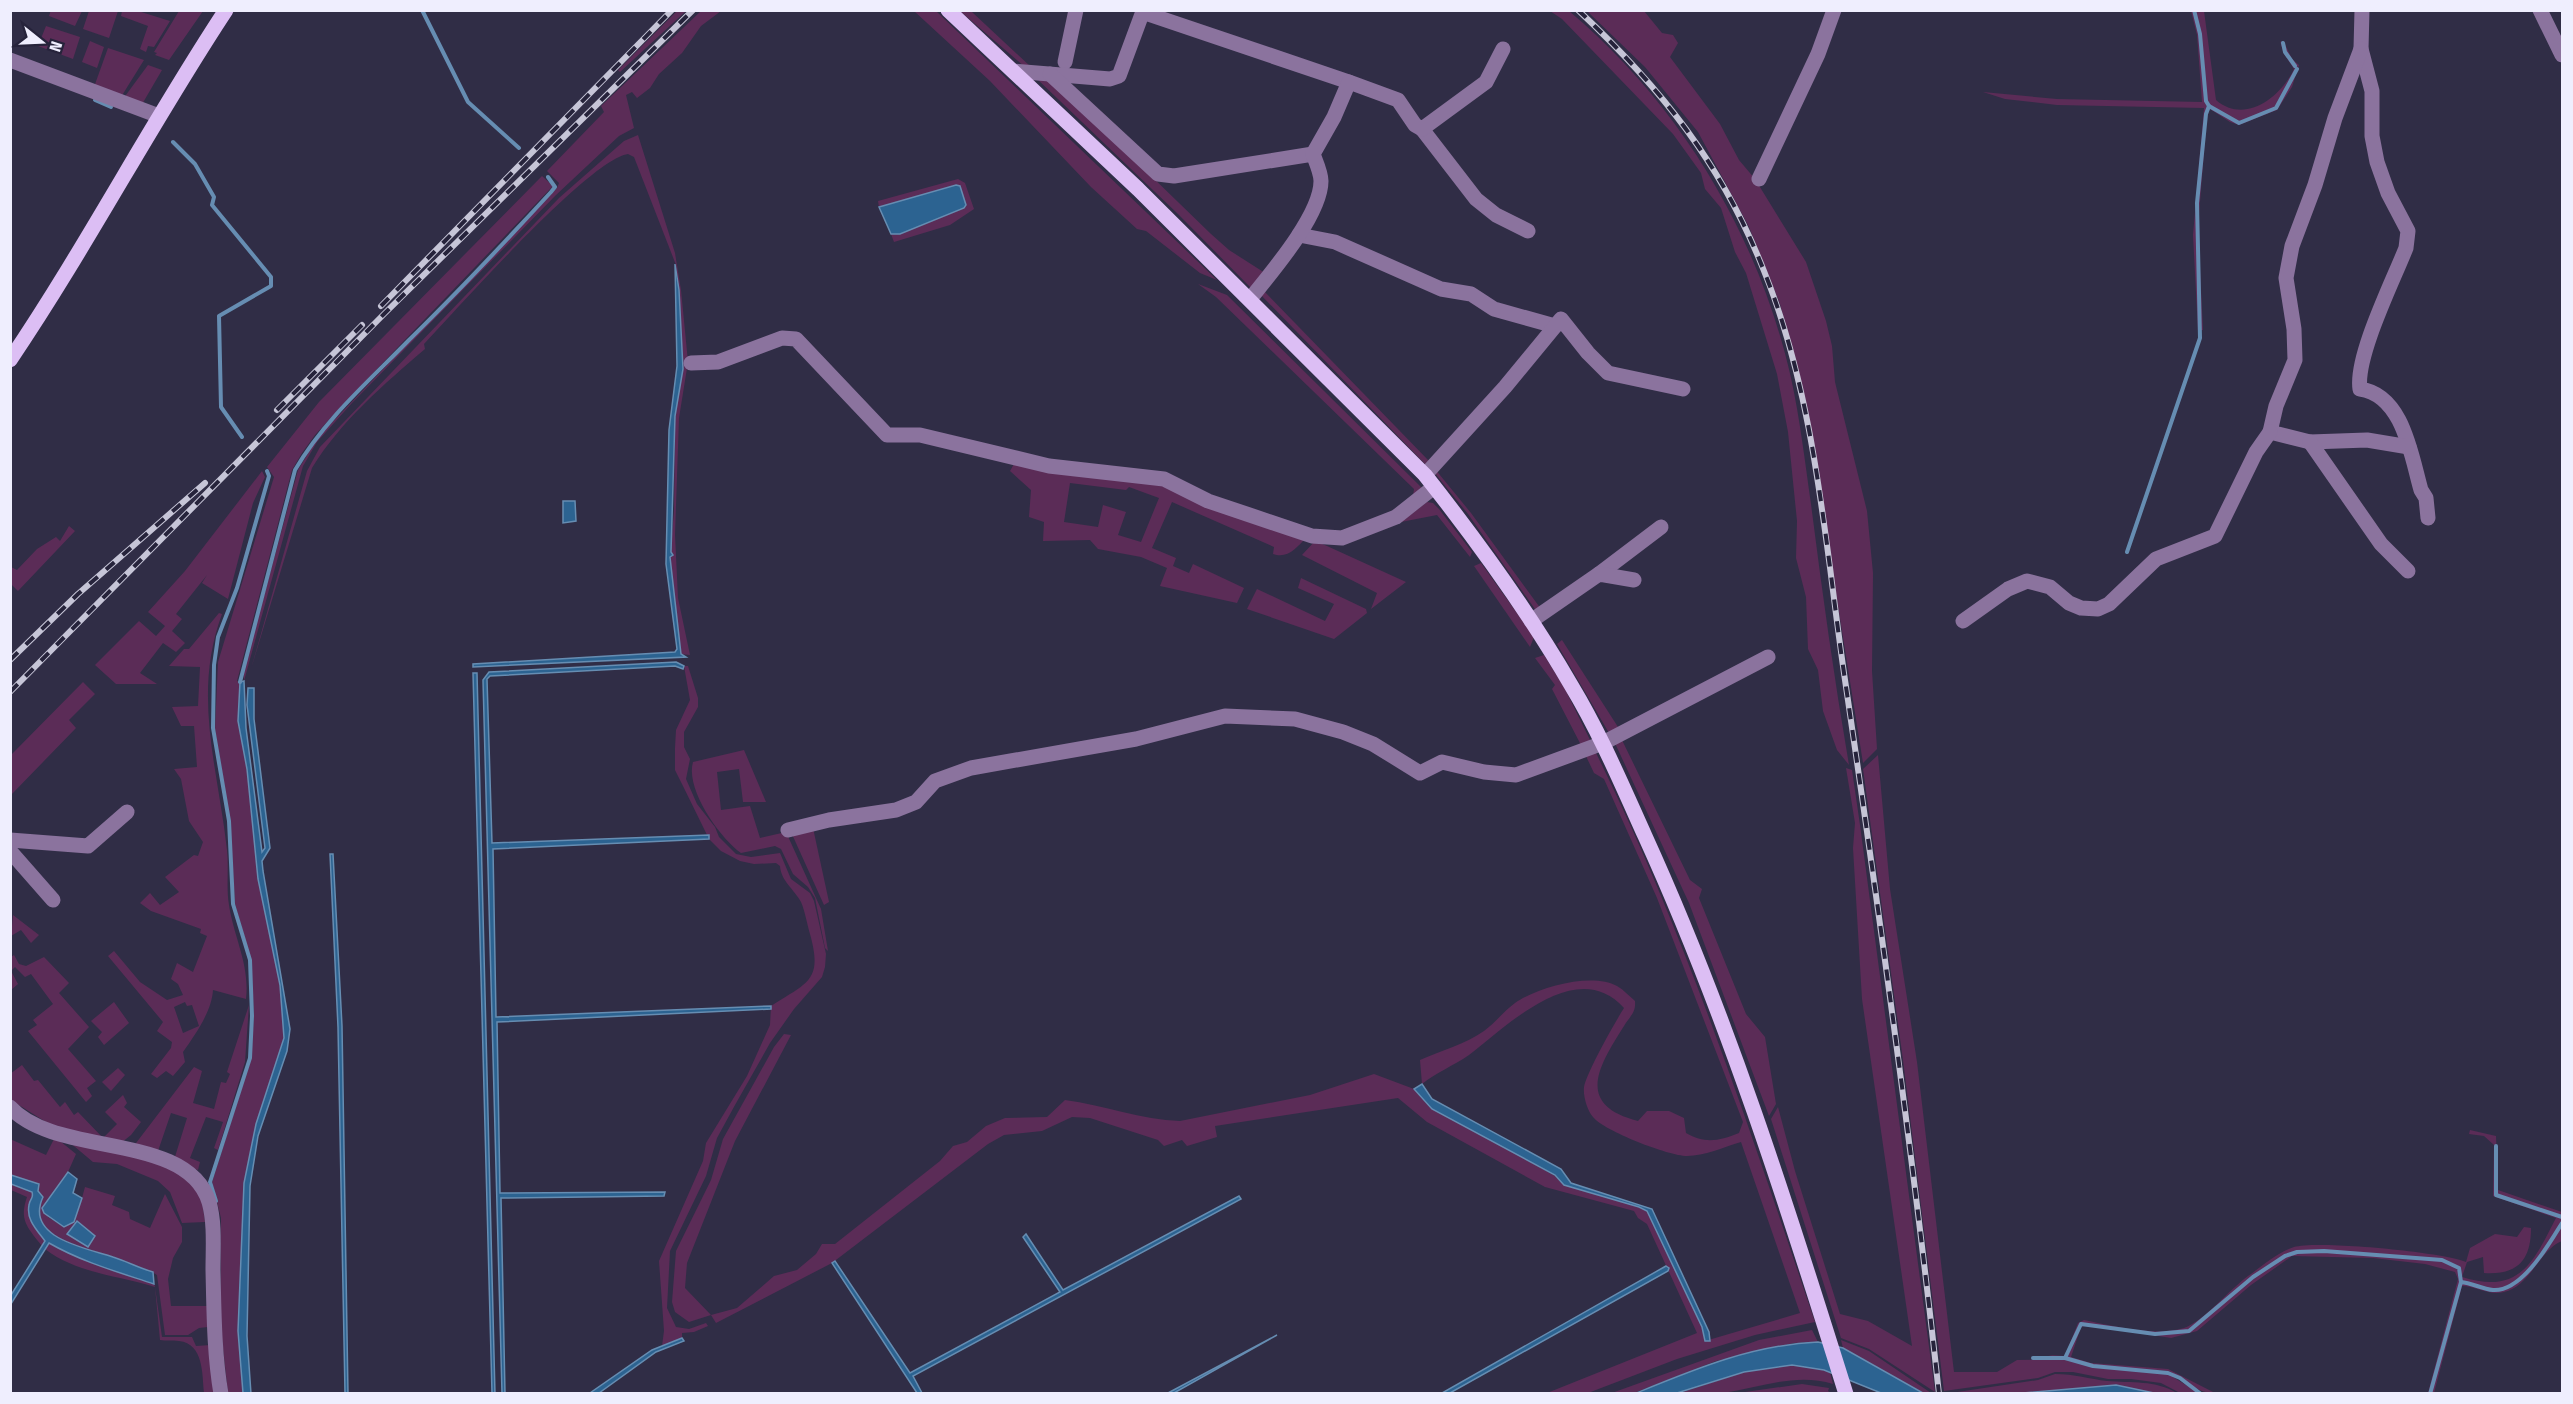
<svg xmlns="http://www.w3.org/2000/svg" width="2573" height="1404" font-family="'Fira Sans Condensed',sans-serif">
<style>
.green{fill:#5b2c57;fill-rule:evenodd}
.water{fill:#2c6391;stroke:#668db2;stroke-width:1.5}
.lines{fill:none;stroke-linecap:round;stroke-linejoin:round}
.stream{stroke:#668db2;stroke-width:4}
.minor{stroke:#8b739e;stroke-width:15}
.major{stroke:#dcbef4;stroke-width:15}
.rail-casing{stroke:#c6c5d7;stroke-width:6}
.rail{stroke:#26233b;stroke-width:4;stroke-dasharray:11;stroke-linecap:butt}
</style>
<rect width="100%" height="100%" fill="#302d46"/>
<!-- green -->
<g class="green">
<polygon points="51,10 82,10 82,11 75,26 49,16"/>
<polygon points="89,11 118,11 109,38 83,29"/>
<polygon points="122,11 138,11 170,21 154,47 148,46 146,52 140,49 148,26 121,16"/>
<polygon points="179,11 203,11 169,60 155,55 157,53 154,52"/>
<polygon points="677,11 686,11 620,72 618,70"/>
<polygon points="701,11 721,11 701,26 682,53 659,74 650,88 637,98 632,92 626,95 634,128 619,136 556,195 352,403 317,442 303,466 244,681 244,670 298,470 318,437 557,188 559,183 547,171 604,112 601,106"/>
<polygon points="914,11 936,11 1217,280 1200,273 1146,231 1137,229 1091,187 990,81"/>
<polygon points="960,11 972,12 1031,67 1026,68"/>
<path d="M1550,11h19c111,93 190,225 222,367 9,41 14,84 20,126 11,87 23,174 38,261l-12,-15 -14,-39 -5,-41 -10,-21 -2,-52 -10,-39 1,-37 -9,-89 -11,-58 -31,-101 -11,-21 -14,-44 -16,-19 -4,-16 -28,-39 -111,-115z"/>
<polygon points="1587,11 1644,11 1662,33 1673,35 1678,43 1670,57 1720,124 1739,160 1755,179 1806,262 1826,321 1832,346 1835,382 1867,511 1873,573 1872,671 1877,749 1863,763 1807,411 1780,304 1749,227 1698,132 1645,67"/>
<path d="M2191,11h13l12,89c29,25 65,-3 78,-31l-10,-15 -4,-13 3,4 1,-3 8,17 7,6 -7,22 -15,23 -38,15 -9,-3 -20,-13 -3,5 -9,113 5,103 -5,1 -5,-96 11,-127 -147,-3 -52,-6 -22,-7 74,7 145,3 -5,-67z"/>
<polygon points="46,26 80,37 73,59 38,46"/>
<polygon points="90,41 104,47 97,68 82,62"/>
<polygon points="108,48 144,60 121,97 94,87"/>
<polygon points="148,65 162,70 141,106 123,99"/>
<polygon points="1035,77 1049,77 1211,234 1229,250 1265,273 1254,291 1178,214"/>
<path d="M638,135l37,118 6,37 7,72 -9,56 -4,117 3,63 12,57 -9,-1 -11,-97 4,-46 1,-95 8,-47 -4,-79 -3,-25 -42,-108 -6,-3c-38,5 -171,155 -204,190l1,5c-41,35 -85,73 -113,119l-61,201 56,-198 13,-24 239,-249 65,-57z"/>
<polygon points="542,176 553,186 349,398 315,435 302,453 292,470 237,681 240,682 238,721 247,769 258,879 280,985 284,1038 256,1124 244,1183 238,1331 243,1393 228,1393 221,1330 221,1218 212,1182 251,1059 254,1016 251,959 235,904 230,820 215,729 218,662 274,477 267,467 319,402"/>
<polygon points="958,179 965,183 974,209 950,225 894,242 891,234 900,234 966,205 960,186 879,207 878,201"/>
<path d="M1198,284l29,11 195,193c-10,25 -57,37 -80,46l48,-21 23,-17 1,-7 -198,-192z"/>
<polygon points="1262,289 1429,461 1426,465 1259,293"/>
<path d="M1015,462l149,20 142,56c-10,10 -18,21 -33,16l1,-7 -102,-45 -20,46 24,10 -3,8 16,7 4,-9 51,24 -7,15 -77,-17 7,-18 -26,-11 -43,-8 -8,-9 -47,1 1,-19 -15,-5 2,-27 -21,-19zM1070,483l56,7 3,-3 30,11 -18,44 -23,-7 8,-23 -23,-7 -5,22 -34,-5z"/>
<polygon points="1435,469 1471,513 1541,609 1537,612 1468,514 1433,471"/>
<polygon points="262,471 265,477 253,503 228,599 202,583 207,575 176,614 182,619 172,631 185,643 176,652 163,643 140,673 157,684 116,684 95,665 139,621 156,636 165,626 148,612 185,571"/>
<polygon points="1427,502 1433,503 1439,509 1472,552 1470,557 1437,515 1401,522"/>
<polygon points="69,526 75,531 18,591 11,584 11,567 17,570 37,549 56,537 60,541"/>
<polygon points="1315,541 1327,546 1406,582 1371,609 1377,593 1302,555"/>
<polygon points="1481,563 1534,637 1530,647 1474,566"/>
<polygon points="1301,578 1366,609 1367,613 1334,639 1247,609 1257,589 1325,621 1334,604 1298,588"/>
<path d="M219,613l3,1c-30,81 -4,154 5,236 2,18 -1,37 2,55 5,33 21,60 17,94l-33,-9c-1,21 -18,45 -30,62l2,10 -12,14 -7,-5 -9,7 -6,-4 20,-26 1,-6 -15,-11 6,-9 -55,-66 6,-5 26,31 27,18 16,-5 -5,-11 -7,-5 6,-16 16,9 14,-36 -7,-3 1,-4 -50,-18 -11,-8 10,-10 10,12 19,-13 -14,-15 29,-22 4,1 5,-14 -14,-21 -8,-42 -7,-10 23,-2 -3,-41h-13l-9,-19 26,-1 2,-39 -31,-1 15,-17h5zM185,1002l2,4 5,-1 7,21 -16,7 -9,-26z"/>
<polygon points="1562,640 1618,727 1609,733 1557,644"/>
<polygon points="1544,655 1564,687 1592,744 1582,747 1552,689 1555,685 1535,658"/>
<path d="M684,666h4l10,32v9l-14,25v15l6,12 -4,20 11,25 18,23 4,10 17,17 15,3 29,-4 11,26 19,14 4,8 12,53 -1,13 -3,10 -28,32 -24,34 -35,62 -18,33 -11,38 -36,75 -3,57 9,19 13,2 17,-6 2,3 -14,6 -12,1v5l-20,8 2,-15 -5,-70 44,-100 3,-18 41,-67 23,-51 1,-19c37,-24 52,-25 39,-72 -3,-10 -5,-23 -9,-32 -7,-13 -20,-21 -21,-36l-4,-3 -22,1 -14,-3 -19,-10 -12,-12 -27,-55 -7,-14v-22l1,-18 14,-30z"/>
<polygon points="83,682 95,694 69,720 76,728 11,795 11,755"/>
<polygon points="1621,738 1690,880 1702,889 1699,898 1746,1014 1765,1037 1776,1104 1769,1116 1689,903 1614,741"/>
<path d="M1594,749c92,184 155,379 221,573l-60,13 -78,24 -89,34h-41l150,-60 -50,-109 -9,-6 -4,-7 -89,-24 -118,-65 -29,-24 -183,28 2,11 -30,9 -5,-6 -18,6 -6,-6 -68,-22 -18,-1 -30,14 -38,4 -16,9 -156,119 -116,60 -5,-8 -22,7 -14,-10 -3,-10 4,-51 35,-71 12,-41 51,-92 10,-13 7,1 -56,106 -48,122 -2,25 26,27 26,-7 37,-32 23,-6 19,-16 6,-10h13l105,-83 13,-15 14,-4 19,-16 19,-8 42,-1 18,-17c38,5 77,20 115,21l130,-26 64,-21 40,15 11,13 130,74 9,9 76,22 8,4 54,116 3,14 95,-28 -59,-171c-17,5 -37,14 -54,14 -18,0 -83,-25 -94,-39 -6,-7 -10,-21 -9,-30 3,-15 31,-65 40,-79 -47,-53 -117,18 -155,47 -16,11 -32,17 -47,29l-2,-24c20,-9 46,-16 64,-29 11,-8 20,-20 31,-28 23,-16 77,-31 102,-17 7,4 12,10 18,15 1,12 -5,15 -11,25 -26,41 -49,79 14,95l9,-10h22l15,7 2,15c19,11 33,8 53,0l4,-11 -86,-224 -53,-119 -10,-6 -10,-21z"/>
<path d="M744,750l22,52h-23l-4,-33 -22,3 4,38 29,-4 10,32 26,-6 35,77 7,42 -3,-3 -10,-50 -7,-11 -15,-13 -12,-25 -6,-3 -34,7c-21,-15 -56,-64 -48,-91z"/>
<polygon points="1878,755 1890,889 1917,1062 1954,1372 1997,1372 2017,1360 2065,1359 2092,1367 2168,1374 2199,1393 2180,1393 2161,1383 2131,1379 2108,1379 2073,1372 2055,1372 2038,1378 1944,1391 1903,1060 1863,769"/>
<polygon points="1846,768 1852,770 1860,825 1935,1392 1869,1349 1841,1338 1771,1119 1778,1107 1795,1171 1840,1314 1868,1321 1912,1346 1862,999 1853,848 1855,823"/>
<polygon points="813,828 829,902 824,905 791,832"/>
<polygon points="13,915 39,935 31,943 21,930 11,936"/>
<polygon points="14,955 19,964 26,966 44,957 69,983 59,993 89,1027 68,1049 96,1081 87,1088 92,1096 86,1102 28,1031 37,1025 33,1020 53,1004 31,974 25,977 15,967 11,971 18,984 11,990 11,957"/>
<polygon points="114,1002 129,1023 104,1045 98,1037 102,1032 91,1021"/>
<polygon points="249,1005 245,1062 218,1150 214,1148 223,1122 206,1117 190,1158 200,1162 198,1170 174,1160 187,1118 171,1113 158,1151 133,1147 194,1067 202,1071 193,1103 214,1109 221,1082 226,1083 230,1074 227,1072"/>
<polygon points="22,1065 34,1081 38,1080 60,1107 65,1102 74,1115 78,1112 103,1138 117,1124 105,1112 123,1095 127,1103 124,1107 141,1122 131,1135 121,1143 57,1129 11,1100 10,1074"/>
<polygon points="118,1068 125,1075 111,1091 102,1082"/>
<path d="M2470,1130l26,6 2,54 64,22v29c-23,9 -31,45 -58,51 -15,4 -28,-6 -42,-6l-28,107h-6l30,-114 -3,-7 -30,-8 -52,-6 -81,-2 -41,29 -54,46 -26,7 -83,-13 -7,2 -10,30 20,6 77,6 47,24c-19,1 -30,-15 -47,-22l-76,-6 -44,-10 17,1 13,-33 6,-3c30,6 71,17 100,8 20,-7 45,-38 64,-52 13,-9 30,-24 46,-29 23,-7 150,5 172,15l4,-14 25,-14 22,3 7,-10 7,1c0,33 -14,47 -47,45l-1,-16 -16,5 -5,15c57,18 71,-14 94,-59l-63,-22 1,-51 -10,-9 -15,-2z"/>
<path d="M55,1137l21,17 -28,63 16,10 18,-29 3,-11 30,9 -3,9 17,7 1,7 20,9 15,-34 17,33v15l-9,16 -5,21 3,27h36l1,21 -9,1 -11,7h-23l-8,-60c-27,-19 -138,-26 -114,-78l-5,-6v-7l-27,-9 -1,-36 36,16z"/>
<polygon points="68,1141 115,1150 185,1173 201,1194 205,1222 182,1223 170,1192 158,1181 117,1164 93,1162"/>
<path d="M10,1184l22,7 -1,31 14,19 -3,5c-15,-19 -23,-26 -15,-49l-16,-7z"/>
<path d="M49,1243c33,19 70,28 105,41l1,3 7,50h30l4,9 15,-1 7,48h-14c-2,-19 0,-49 -25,-52 -7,-1 -13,0 -19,-1l-5,-53c-38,-12 -77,-13 -110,-38z"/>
<polygon points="1812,1330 1818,1342 1794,1343 1716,1361 1634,1393 1609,1394 1759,1340"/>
<polygon points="1841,1340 1869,1351 1931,1393 1923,1393 1843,1348"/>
<path d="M1792,1365l16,1 22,6 3,12c-37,-12 -74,4 -110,9 -15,3 -32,0 -46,1l67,-22z"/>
<path d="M2055,1374c19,0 35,5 52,7 25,2 48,-1 70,12h-23l-38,-8 -93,8 -79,1 94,-14z"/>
<polygon points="1802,1384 1829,1388 1828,1391 1831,1393 1738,1393"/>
</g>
<!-- water -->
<g class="water">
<polygon points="956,185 960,186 966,205 964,208 900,234 891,234 879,207"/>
<polygon points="675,264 679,290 683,369 675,416 671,552 673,555 670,557 681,654 686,657 473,667 473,664 675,652 677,649 666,564 669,430 677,366"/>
<polygon points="563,501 575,501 576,521 563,523"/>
<polygon points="676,662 684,666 683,669 675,666 490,676 487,679 492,843 709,835 709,839 493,849 496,1017 771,1006 771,1009 497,1022 500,1193 665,1192 664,1196 501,1198 505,1393 502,1393 483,680 489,672"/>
<polygon points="473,673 477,673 495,1394 492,1393"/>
<polygon points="244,681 246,728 262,852 265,848 247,705 248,688 254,688 254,719 270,848 262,861 263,871 290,1029 287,1051 258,1136 250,1186 247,1336 251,1394 243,1393 238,1331 244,1183 256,1124 284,1038 280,985 258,879 247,769 238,721 240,682"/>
<polygon points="330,854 333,854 342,1026 348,1394 345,1393 338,1027"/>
<polygon points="1422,1084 1432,1099 1561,1169 1571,1183 1652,1209 1709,1332 1710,1341 1705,1341 1702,1327 1647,1211 1639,1207 1564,1185 1555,1175 1432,1109 1414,1089"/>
<polygon points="68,1172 77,1179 73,1193 82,1198 74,1222 64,1227 44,1213 42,1208"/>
<path d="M11,1175l28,9 -1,7 5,6c-19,41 43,51 70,60 13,4 26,11 40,15l1,12c-36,-12 -72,-22 -105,-41l-38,61v-9l34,-54c-8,-11 -19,-21 -16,-36 1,-7 5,-6 3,-13l-21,-8z"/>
<polygon points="1239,1196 1241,1199 913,1376 922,1393 917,1393 832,1263 835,1261 910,1373 1060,1292 1023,1237 1026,1234 1063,1290"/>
<polygon points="77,1221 95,1236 88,1247 67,1234"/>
<polygon points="1666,1266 1669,1268 1668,1271 1450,1393 1442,1393"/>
<polygon points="1277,1335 1174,1393 1168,1393"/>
<polygon points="682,1338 684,1341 656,1352 599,1393 590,1393 652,1350"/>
<path d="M1818,1342l25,6 80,45h-42l-57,-23 -32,-5 -48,7 -67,21 -43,1c61,-25 118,-49 184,-52z"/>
<polygon points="2116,1385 2154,1393 2023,1393"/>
</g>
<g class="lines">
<!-- stream -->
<g class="stream">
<polyline points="422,10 468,102 519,148"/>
<polyline points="2283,43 2285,52 2295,66"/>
<polyline points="95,100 111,107"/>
<polyline points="2209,106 2239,123 2276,108 2297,69"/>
<polyline points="173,142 195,164 214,197 212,205 271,277 271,286 219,316 221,407 242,437"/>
<polyline points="2127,552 2200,338 2197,203 2206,114 2209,106 2206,101 2200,34 2194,10"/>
<path d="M240,682l55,-212c29,-50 74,-89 114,-130 49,-48 96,-98 142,-148l4,-5 -7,-10"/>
<polyline points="2496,1146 2496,1195 2562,1217"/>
<polyline points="216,1201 210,1182 250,1058 252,1016 250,960 233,904 229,821 213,728 214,665 218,637 237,588 269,476 267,471"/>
<polyline points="2033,1358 2065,1358 2093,1366 2168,1373 2180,1378 2201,1394"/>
<polyline points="2065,1358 2081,1324 2155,1334 2189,1331 2253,1277 2285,1256 2297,1252 2324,1251 2442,1260 2459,1268 2461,1282"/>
<path d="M2430,1394l31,-112c11,1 21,7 32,8 29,2 56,-46 69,-67"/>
</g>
<!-- minor -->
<g class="minor">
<path d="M2362,10l-1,39 11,42v45l5,26 11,31 20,38 -2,17c-13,33 -51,109 -46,141 43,6 51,66 61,101l5,8 2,20"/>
<polyline points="2540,10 2562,55"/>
<polyline points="2361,49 2335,118 2315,185 2292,246 2286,278 2294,329 2295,360 2276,406 2270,432 2310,442 2367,440 2409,447"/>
<polyline points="10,60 159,116"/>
<polyline points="1065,62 1076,10"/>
<polyline points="1013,71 1110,79 1119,76 1142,14 1145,13 1349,82"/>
<polyline points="1050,74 1158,174 1174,176 1313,154"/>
<polyline points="1422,129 1476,199 1496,215 1528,231"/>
<polyline points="1759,179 1818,54 1834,10"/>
<polyline points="1299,235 1335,242 1441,289 1471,294 1494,309 1555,326"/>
<path d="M1250,299c21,-26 71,-84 71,-118 0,-8 -5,-19 -8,-27l21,-37 15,-35 49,18 17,25 7,4 64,-47 17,-33"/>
<polyline points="691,363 718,362 782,338 796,339 887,435 920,435 1049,466 1164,479 1208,501 1312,536 1342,538 1396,517 1434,487"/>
<polyline points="2310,442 2381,544 2408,571"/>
<polyline points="1425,475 1505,387 1561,319 1588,353 1608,373 1683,389"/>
<polyline points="1599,574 1661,527"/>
<polyline points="1531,621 1599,574 1634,580"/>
<polyline points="1963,621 2008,589 2027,581 2050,587 2069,603 2081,608 2098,609 2109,604 2156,559 2215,536 2256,452 2270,432"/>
<polyline points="788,830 829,820 896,810 916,802 935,781 971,768 1136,739 1225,716 1295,719 1343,732 1373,744 1420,773 1442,762 1484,772 1516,775 1603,743 1768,657"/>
<polyline points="10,840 88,846 127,812"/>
<polyline points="10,851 53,900"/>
<path d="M10,1107c46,51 177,24 199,95 6,21 4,46 4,68 1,41 1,83 8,124"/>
</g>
<!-- major -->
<g class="major">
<path d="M948,10l190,179 287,286c53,67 103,136 146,210 29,48 51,100 74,151 82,180 142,369 201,558"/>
<path d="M10,360c77,-114 140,-235 216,-350"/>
</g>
<!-- rail casing -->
<g class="rail-casing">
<g id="rail">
<path d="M1578,10c83,78 144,154 186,261 52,128 61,273 81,409 35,237 68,475 94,714"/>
<polyline points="381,306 672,10"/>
<polyline points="277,410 362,325"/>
<polyline points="10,660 78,594 205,483"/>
<polyline points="10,692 384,314 693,10"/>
</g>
</g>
<!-- rail -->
<use href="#rail" class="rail"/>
</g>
<!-- border -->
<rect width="2573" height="1404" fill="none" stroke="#efeefe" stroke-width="24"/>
<!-- north arrow -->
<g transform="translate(42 42) rotate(108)" stroke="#26233b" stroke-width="4.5" paint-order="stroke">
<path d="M0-4.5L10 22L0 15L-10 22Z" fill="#efeefe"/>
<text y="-9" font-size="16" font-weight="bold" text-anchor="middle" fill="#efeefe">N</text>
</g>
</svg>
